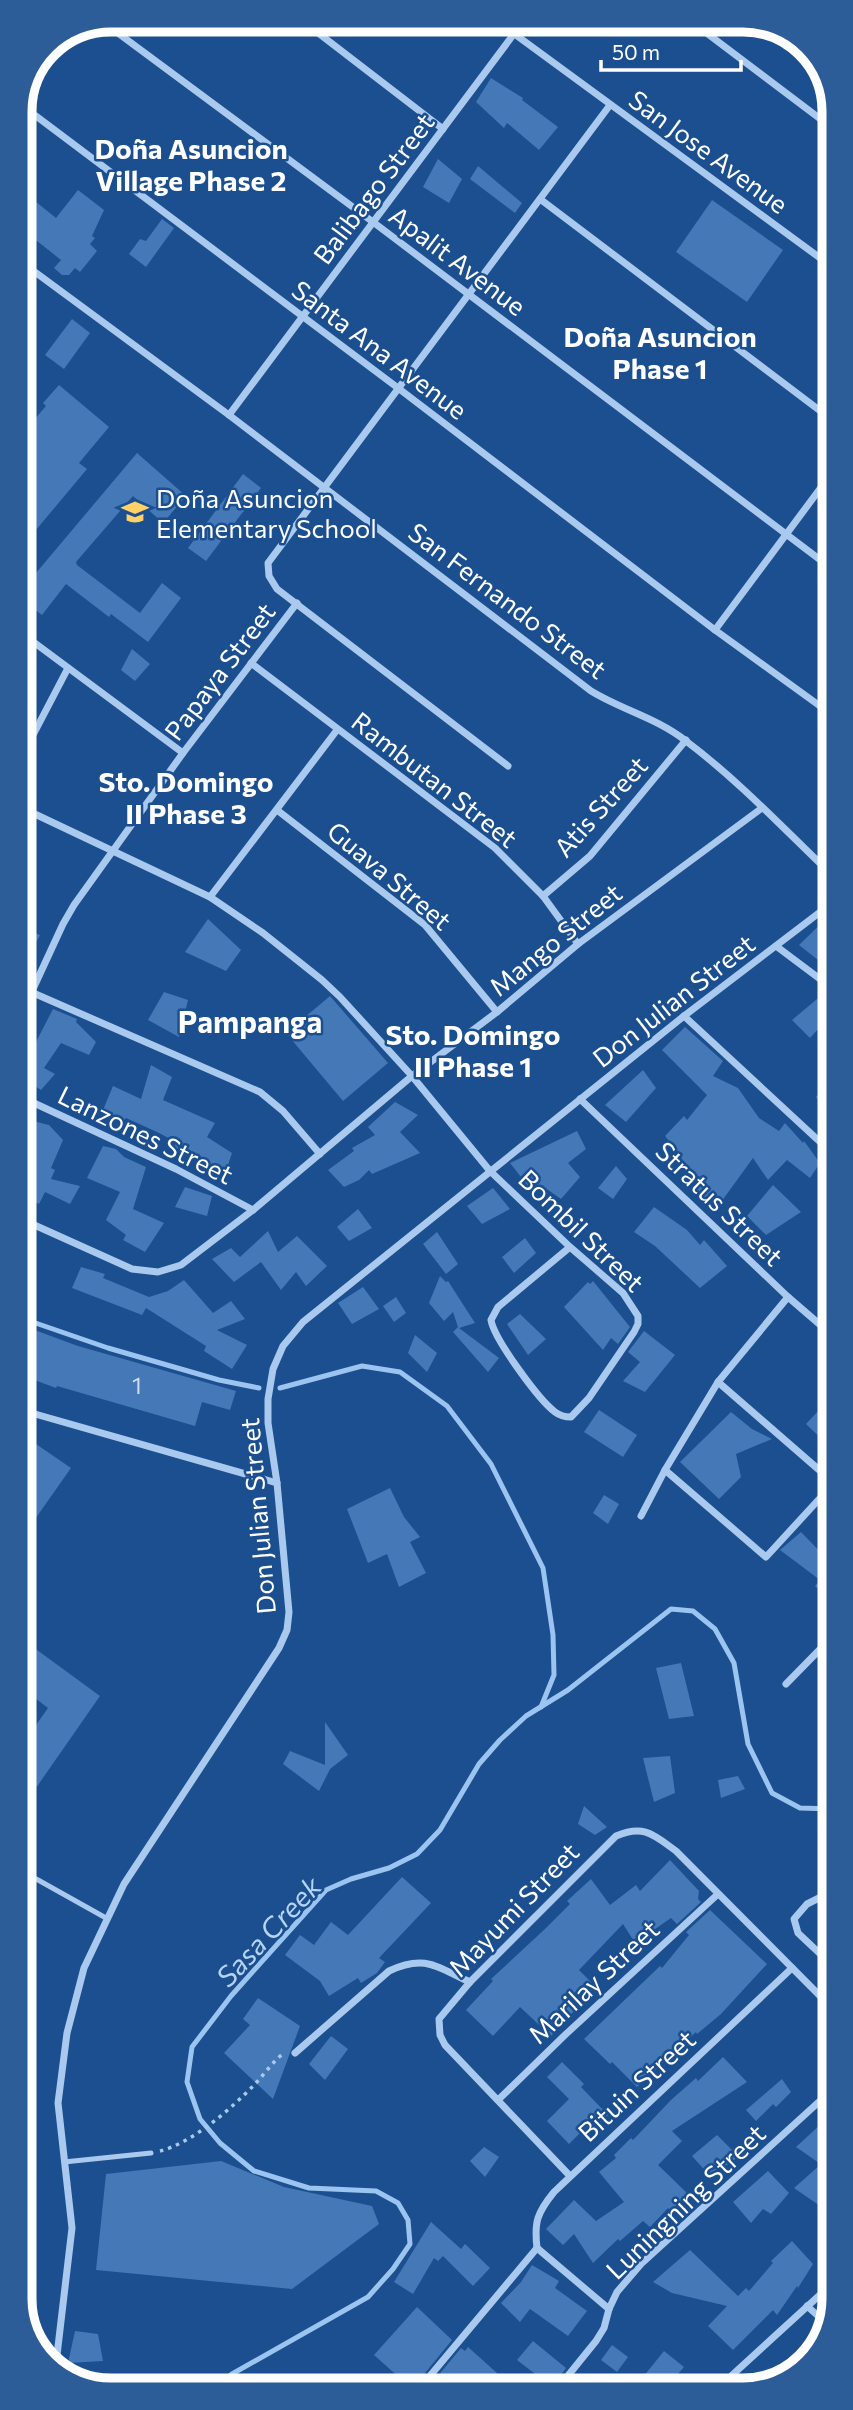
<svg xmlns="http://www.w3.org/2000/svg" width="853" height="2410" font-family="Commissioner,sans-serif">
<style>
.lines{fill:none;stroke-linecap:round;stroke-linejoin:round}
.stream{stroke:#9cc4f0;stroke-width:5}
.building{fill:#4478b7}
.path{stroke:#a9c9ee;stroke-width:3.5;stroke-dasharray:3.5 5;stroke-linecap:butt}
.service{stroke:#a9c9ee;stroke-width:5}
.minor{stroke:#a9c9ee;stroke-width:7}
.labels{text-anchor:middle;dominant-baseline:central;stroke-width:5;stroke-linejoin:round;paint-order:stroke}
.number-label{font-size:23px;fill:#d0dded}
.street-label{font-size:26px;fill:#fff;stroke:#1b4f8f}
.poi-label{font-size:26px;fill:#fff;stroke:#1b4f8f;text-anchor:start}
.neighbourhood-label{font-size:28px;font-weight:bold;fill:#fff;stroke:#1b4f8f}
.water-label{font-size:28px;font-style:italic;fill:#b5d3f5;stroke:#1b4f8f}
.quarter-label{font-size:30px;font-weight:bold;fill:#fff;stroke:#1b4f8f}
.rim{fill:none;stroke:#fff;stroke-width:9}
</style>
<rect width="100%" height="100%" fill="#1b4f8f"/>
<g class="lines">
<!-- stream -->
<g class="stream">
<polyline points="21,1318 108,1348 219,1380 259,1388"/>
<polyline points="280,1388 362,1366 400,1372 447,1406 491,1464 543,1568 553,1635 554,1675 541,1707"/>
<polyline points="211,2390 232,2374 368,2297 393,2269 410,2244 408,2220 398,2203 376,2191 309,2188 254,2171 220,2143 200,2119 187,2082 192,2047 231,1996 326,1890 351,1879 389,1868 417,1854 440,1830 479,1764 500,1740 526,1716 568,1690 671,1609 693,1611 715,1629 734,1663 748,1744 772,1793 800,1808 833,1809"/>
</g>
</g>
<!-- building -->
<g class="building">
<polygon points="491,78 523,98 522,100 558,127 539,150 507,123 504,128 476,102"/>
<polygon points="438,159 462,179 449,203 423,187"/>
<polygon points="478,166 522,203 515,213 470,179"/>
<polygon points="20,189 56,218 78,190 104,210 92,236 95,238 90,244 97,251 80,272 75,268 69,275 62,275 54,268 61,260 32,237 20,252"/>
<polygon points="712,200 783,250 747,302 676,252"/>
<polygon points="162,219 174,228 146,267 129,254 140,239 146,241"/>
<polygon points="72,319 90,333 64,369 45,355"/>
<polygon points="59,385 109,427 79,463 87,469 20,549 20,436 46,406 43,403"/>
<polygon points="137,453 186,496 163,523 133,496 76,562 77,565 140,613 162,583 181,598 148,642 111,614 109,617 66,584 42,615 20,598 20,592"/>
<polygon points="243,474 261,488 206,561 188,548"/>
<polygon points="132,649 150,664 135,681 121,670"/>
<polygon points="832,913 832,971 799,945"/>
<polygon points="208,919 241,950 226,971 185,952"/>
<polygon points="21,927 40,935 21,971"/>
<polygon points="164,992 188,1000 179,1037 148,1020"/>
<polygon points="330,996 388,1063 343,1101 286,1033"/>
<polygon points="817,999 832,1014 810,1038 792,1020"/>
<polygon points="53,1009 77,1019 76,1022 96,1042 89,1055 61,1043 44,1068 55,1074 41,1090 33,1085 27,1093 23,1091 26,1081 21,1078 21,1066 24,1057 31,1061 36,1042"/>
<polygon points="685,1027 723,1061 713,1076 738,1088 759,1118 779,1131 785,1123 803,1143 804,1141 820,1163 810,1178 787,1160 768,1180 753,1158 716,1209 693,1187 701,1179 681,1158 682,1157 665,1136 684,1116 687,1120 707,1095 662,1050"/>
<polygon points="151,1065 172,1077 163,1100 215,1123 207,1137 232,1153 222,1183 206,1171 206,1163 174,1149 176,1142 157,1132 126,1118 124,1120 103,1110 113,1086 141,1099"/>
<polygon points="643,1070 656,1088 626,1122 605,1105"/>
<polygon points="832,1078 832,1120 816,1097"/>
<polygon points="395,1102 418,1115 400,1132 420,1153 372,1174 369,1170 359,1180 344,1187 328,1170 354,1151 352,1148 375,1135 368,1127"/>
<polygon points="29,1120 49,1125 63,1140 51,1168 55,1170 51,1179 80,1186 70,1204 45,1192 39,1204 21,1195 21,1136"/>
<polygon points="577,1131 586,1149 568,1163 580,1177 561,1199 541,1185 532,1191 510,1163"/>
<polygon points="103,1146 116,1149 124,1157 146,1167 133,1209 164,1223 145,1252 123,1240 126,1235 106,1220 120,1192 87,1178"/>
<polygon points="616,1166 627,1179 613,1199 598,1188"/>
<polygon points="773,1185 801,1212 766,1235 747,1216"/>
<polygon points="185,1187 212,1196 207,1216 175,1207"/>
<polygon points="493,1188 510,1209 482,1224 467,1206"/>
<polygon points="654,1207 687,1230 700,1245 704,1240 727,1266 700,1288 655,1246 634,1232"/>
<polygon points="358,1209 372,1228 349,1241 337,1227"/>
<polygon points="268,1231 278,1252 297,1236 327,1266 306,1286 296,1272 281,1290 261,1262 234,1282 212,1259 231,1248 240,1257"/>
<polygon points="437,1232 458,1264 446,1274 423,1244"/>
<polygon points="525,1238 536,1253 514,1273 502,1257"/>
<polygon points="81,1267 105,1274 103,1278 149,1297 168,1291 184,1280 213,1313 231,1301 245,1319 217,1330 247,1345 232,1369 204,1351 206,1346 146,1308 142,1315 72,1288"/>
<polygon points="440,1276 446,1282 448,1281 475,1323 459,1328 499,1358 488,1372 453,1332 458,1327 453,1312 444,1321 429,1303"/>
<polygon points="593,1281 630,1327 618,1344 611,1338 603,1350 564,1307 588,1282 590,1284"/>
<polygon points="363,1287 379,1309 352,1324 338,1303"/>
<polygon points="396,1297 406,1313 394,1322 383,1306"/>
<polygon points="520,1314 546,1339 528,1355 507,1324"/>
<polygon points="21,1325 78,1346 236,1391 230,1410 202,1402 195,1426 57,1386 56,1388 21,1375"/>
<polygon points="644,1331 675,1355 645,1392 623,1381 640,1362 628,1352"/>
<polygon points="415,1335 437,1353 427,1372 408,1353"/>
<polygon points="832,1396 832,1430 833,1450 806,1424"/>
<polygon points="599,1410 637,1435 623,1457 584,1432"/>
<polygon points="731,1412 752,1429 772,1439 736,1454 741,1477 719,1499 680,1462"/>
<polygon points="36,1444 71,1468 21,1539 21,1465"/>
<polygon points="390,1488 404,1517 420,1537 410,1542 426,1573 399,1587 387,1554 368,1563 347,1509"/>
<polygon points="604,1495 619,1504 608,1524 593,1513"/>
<polygon points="801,1532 833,1565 833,1602 815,1586 820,1580 780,1550"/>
<polygon points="22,1639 100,1696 22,1808 22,1745 48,1708 22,1688"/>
<polygon points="681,1663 694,1716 669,1719 656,1668"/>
<polygon points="325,1722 348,1755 330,1769 319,1791 283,1764 290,1751 325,1765"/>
<polygon points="670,1756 675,1793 654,1802 643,1758"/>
<polygon points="738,1776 745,1789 721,1798 718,1780"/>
<polygon points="584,1806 607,1827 595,1835 578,1824"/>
<polygon points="670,1860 699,1891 698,1899 701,1902 677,1924 671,1918 635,1943 623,1924 579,1970 596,1987 551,2036 520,2007 493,2036 466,2010 493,1981 491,1979 546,1928 570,1904 567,1901 591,1879 610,1905 636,1885 640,1891"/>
<polygon points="402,1877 431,1903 379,1958 385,1962 377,1973 361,1983 358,1978 329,1996 320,1981 285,1955 300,1935 314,1945 331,1922 348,1935"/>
<polygon points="710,1910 767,1964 721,2014 697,2034 696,2032 637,2087 612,2062 610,2064 584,2039 660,1966 662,1968 689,1935 686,1932"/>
<polygon points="258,1998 300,2026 273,2099 224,2053 250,2025 243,2019"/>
<polygon points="331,2036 348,2049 325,2080 309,2064"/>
<polygon points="723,2057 747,2082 672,2131 682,2141 658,2165 687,2193 687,2199 673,2213 668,2208 650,2227 643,2221 620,2241 618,2239 593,2263 574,2234 563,2245 546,2229 574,2200 596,2221 624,2202 599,2172 616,2158 614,2155 631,2138 633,2140 671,2100 696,2078 698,2081"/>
<polygon points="562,2062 584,2084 581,2087 608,2115 593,2130 588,2125 569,2144 547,2121 569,2099 547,2077"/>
<polygon points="782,2079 791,2092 776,2107 773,2104 756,2121 746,2110"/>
<polygon points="821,2124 834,2138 834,2151 822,2165 796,2147"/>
<polygon points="717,2135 739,2157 710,2176 692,2156"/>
<polygon points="484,2147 499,2157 485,2177 470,2161"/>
<polygon points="221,2161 284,2187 372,2206 379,2224 292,2289 96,2270 106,2174"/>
<polygon points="820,2165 834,2180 834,2196 823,2208 794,2188"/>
<polygon points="768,2171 789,2193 771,2214 763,2209 751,2223 733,2202"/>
<polygon points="431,2222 461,2249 465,2244 490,2268 473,2286 443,2256 438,2261 434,2258 413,2294 394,2282"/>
<polygon points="792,2241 813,2264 798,2288 797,2286 777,2315 773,2310 733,2350 708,2326 727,2306 672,2293 653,2282 690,2250 738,2296 746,2288 749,2291 773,2263 771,2261"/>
<polygon points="532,2265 559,2281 555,2288 587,2311 568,2336 530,2309 520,2322 501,2303 521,2282"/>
<polygon points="417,2307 452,2340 412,2389 374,2355"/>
<polygon points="75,2331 98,2334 103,2361 68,2363"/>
<polygon points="533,2341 566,2368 552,2387 517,2360"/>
<polygon points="612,2345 628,2357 617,2372 601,2360"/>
<polygon points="468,2347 497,2373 494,2377 508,2389 427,2389 461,2348 465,2351"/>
<polygon points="664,2351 684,2367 666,2388 657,2388 643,2377"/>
<polygon points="576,2376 592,2388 566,2388"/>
</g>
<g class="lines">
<!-- path -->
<path class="path" d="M160,2151c32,-8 71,-42 94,-66 10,-10 18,-23 30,-32"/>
<!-- service -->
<g class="service">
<polyline points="22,1871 106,1918"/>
<polyline points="64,2162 151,2153"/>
</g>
<!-- minor -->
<g class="minor">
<polyline points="300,19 443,129"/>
<polyline points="494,19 831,266"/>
<polyline points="688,19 831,127"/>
<polyline points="103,22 373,222 831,568"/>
<polyline points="20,104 398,388 715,630 831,714"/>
<polyline points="540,199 831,419"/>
<path d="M20,261l209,154 362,276c31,19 66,27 95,50 52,39 98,88 146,134"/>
<polyline points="229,415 525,19"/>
<polyline points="715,630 831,474"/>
<polyline points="20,632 183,753"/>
<polyline points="251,663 495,848 543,896 578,944"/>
<polyline points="20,760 68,668"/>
<polyline points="508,766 277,589 269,576 268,563 610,105"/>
<path d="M20,807l190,90 53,36 59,47 18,17 72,79 78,95 80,76 53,46 15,23v8l-4,8 -45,66 -18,19c-6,0 -11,-1 -16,-5 -16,-12 -61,-73 -64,-92l7,-13 72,-60"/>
<polyline points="277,810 425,925 497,1012"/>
<polyline points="543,896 590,856 686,740"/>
<polyline points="210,897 337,730"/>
<polyline points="776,946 832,988"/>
<polyline points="31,992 260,1092 283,1111 320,1154"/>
<polyline points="21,1015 63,924 74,905 183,753 297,603"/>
<polyline points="684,1016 832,1153"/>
<polyline points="21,1097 176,1169 253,1210"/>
<polyline points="580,1099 788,1297 832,1335"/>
<polyline points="21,1219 132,1269 158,1272 181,1265 253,1210 412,1076 497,1012 578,944 762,808"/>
<polyline points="718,1382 833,1482"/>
<polyline points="21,1410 277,1483"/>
<polyline points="665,1470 766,1557 833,1484"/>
<polyline points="641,1516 665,1470 718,1382 788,1297"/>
<polyline points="786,1684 833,1636"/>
<polyline points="833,1891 807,1904 794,1919 798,1933 833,1966"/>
<path d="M295,2053l94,-82c36,-17 48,-4 81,11"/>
<polyline points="498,2100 566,2034 718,1894"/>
<path d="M570,2176l-125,-131 -5,-10 -1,-16 31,-37 146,-146c28,-12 38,-1 60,15l157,158"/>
<path d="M537,2248c-3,-26 0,-35 17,-56l238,-224"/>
<polyline points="537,2248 609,2309"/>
<polyline points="807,2306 826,2323"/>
<polyline points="55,2372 72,2228 58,2103 67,2033 84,1968 124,1884 279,1648 287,1630 289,1612 277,1483 268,1423 268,1399 273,1369 283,1346 303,1322 684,1016 832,903"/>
<polyline points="558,2388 596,2341 604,2328 609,2309 617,2292 641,2264 833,2089"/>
<polyline points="718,2388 834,2282"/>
<polyline points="419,2389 537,2248"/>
</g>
</g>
<!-- icons -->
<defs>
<g id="school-bare" transform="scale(2.1)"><path d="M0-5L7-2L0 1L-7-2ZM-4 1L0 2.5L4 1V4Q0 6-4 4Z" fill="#ffd166" stroke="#1b4f8f" stroke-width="2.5" paint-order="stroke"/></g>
</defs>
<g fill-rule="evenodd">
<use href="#school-bare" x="135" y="512"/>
</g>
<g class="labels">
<!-- number labels -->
<g class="number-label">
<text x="137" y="1385">1</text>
</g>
<!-- street labels -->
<g class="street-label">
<text transform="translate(709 151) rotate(36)">San Jose Avenue</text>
<text transform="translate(373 188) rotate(-53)">Balibago Street</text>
<text transform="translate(458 260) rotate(37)">Apalit Avenue</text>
<text transform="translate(380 349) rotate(37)">Santa Ana Avenue</text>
<text transform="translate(508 600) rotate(37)">San Fernando Street</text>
<text transform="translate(219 671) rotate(-53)">Papaya Street</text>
<text transform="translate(435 779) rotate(38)">Rambutan Street</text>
<text transform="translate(600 806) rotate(-48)">Atis Street</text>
<text transform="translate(390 875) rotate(40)">Guava Street</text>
<text transform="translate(555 939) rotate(-39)">Mango Street</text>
<text transform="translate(673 1000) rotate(-38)">Don Julian Street</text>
<text transform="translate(146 1134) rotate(26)">Lanzones Street</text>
<text transform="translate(720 1203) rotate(44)">Stratus Street</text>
<text transform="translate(582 1230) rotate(44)">Bombil Street</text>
<text transform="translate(257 1516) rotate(-95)">Don Julian Street</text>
<text transform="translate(513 1909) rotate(-46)">Mayumi Street</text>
<text transform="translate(593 1981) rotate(-43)">Marilay Street</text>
<text transform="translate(636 2085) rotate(-43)">Bituin Street</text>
<text transform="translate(685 2201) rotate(-44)">Luningning Street</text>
</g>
<!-- poi labels -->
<g class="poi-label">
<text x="156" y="497">Doña Asuncion<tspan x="156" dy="30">Elementary School</tspan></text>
</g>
<!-- neighbourhood labels -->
<g class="neighbourhood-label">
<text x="191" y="148">Doña Asuncion<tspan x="191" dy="32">Village Phase 2</tspan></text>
<text x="660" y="336">Doña Asuncion<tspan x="660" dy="32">Phase 1</tspan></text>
<text x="186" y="781">Sto. Domingo<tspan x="186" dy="32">II Phase 3</tspan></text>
<text x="473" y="1034">Sto. Domingo<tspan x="473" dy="32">II Phase 1</tspan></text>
</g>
<!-- water labels -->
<g class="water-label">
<text transform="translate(268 1931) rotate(-47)">Sasa Creek</text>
</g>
<!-- quarter labels -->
<g class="quarter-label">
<text x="250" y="1020">Pampanga</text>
</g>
</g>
<!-- crop -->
<path d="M0 0H853V2410H0ZM111 32H743A79 79 0 0 1 822 111V2299A79 79 0 0 1 743 2378H111A79 79 0 0 1 32 2299V111A79 79 0 0 1 111 32Z" fill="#2d5d98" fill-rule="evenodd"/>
<path class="rim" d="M111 32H743A79 79 0 0 1 822 111V2299A79 79 0 0 1 743 2378H111A79 79 0 0 1 32 2299V111A79 79 0 0 1 111 32Z"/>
<!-- scale -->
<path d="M601 60v10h140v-10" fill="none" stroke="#ffffff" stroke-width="3.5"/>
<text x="612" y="60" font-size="21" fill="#ffffff" stroke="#1b4f8f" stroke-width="5" paint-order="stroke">50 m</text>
</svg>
